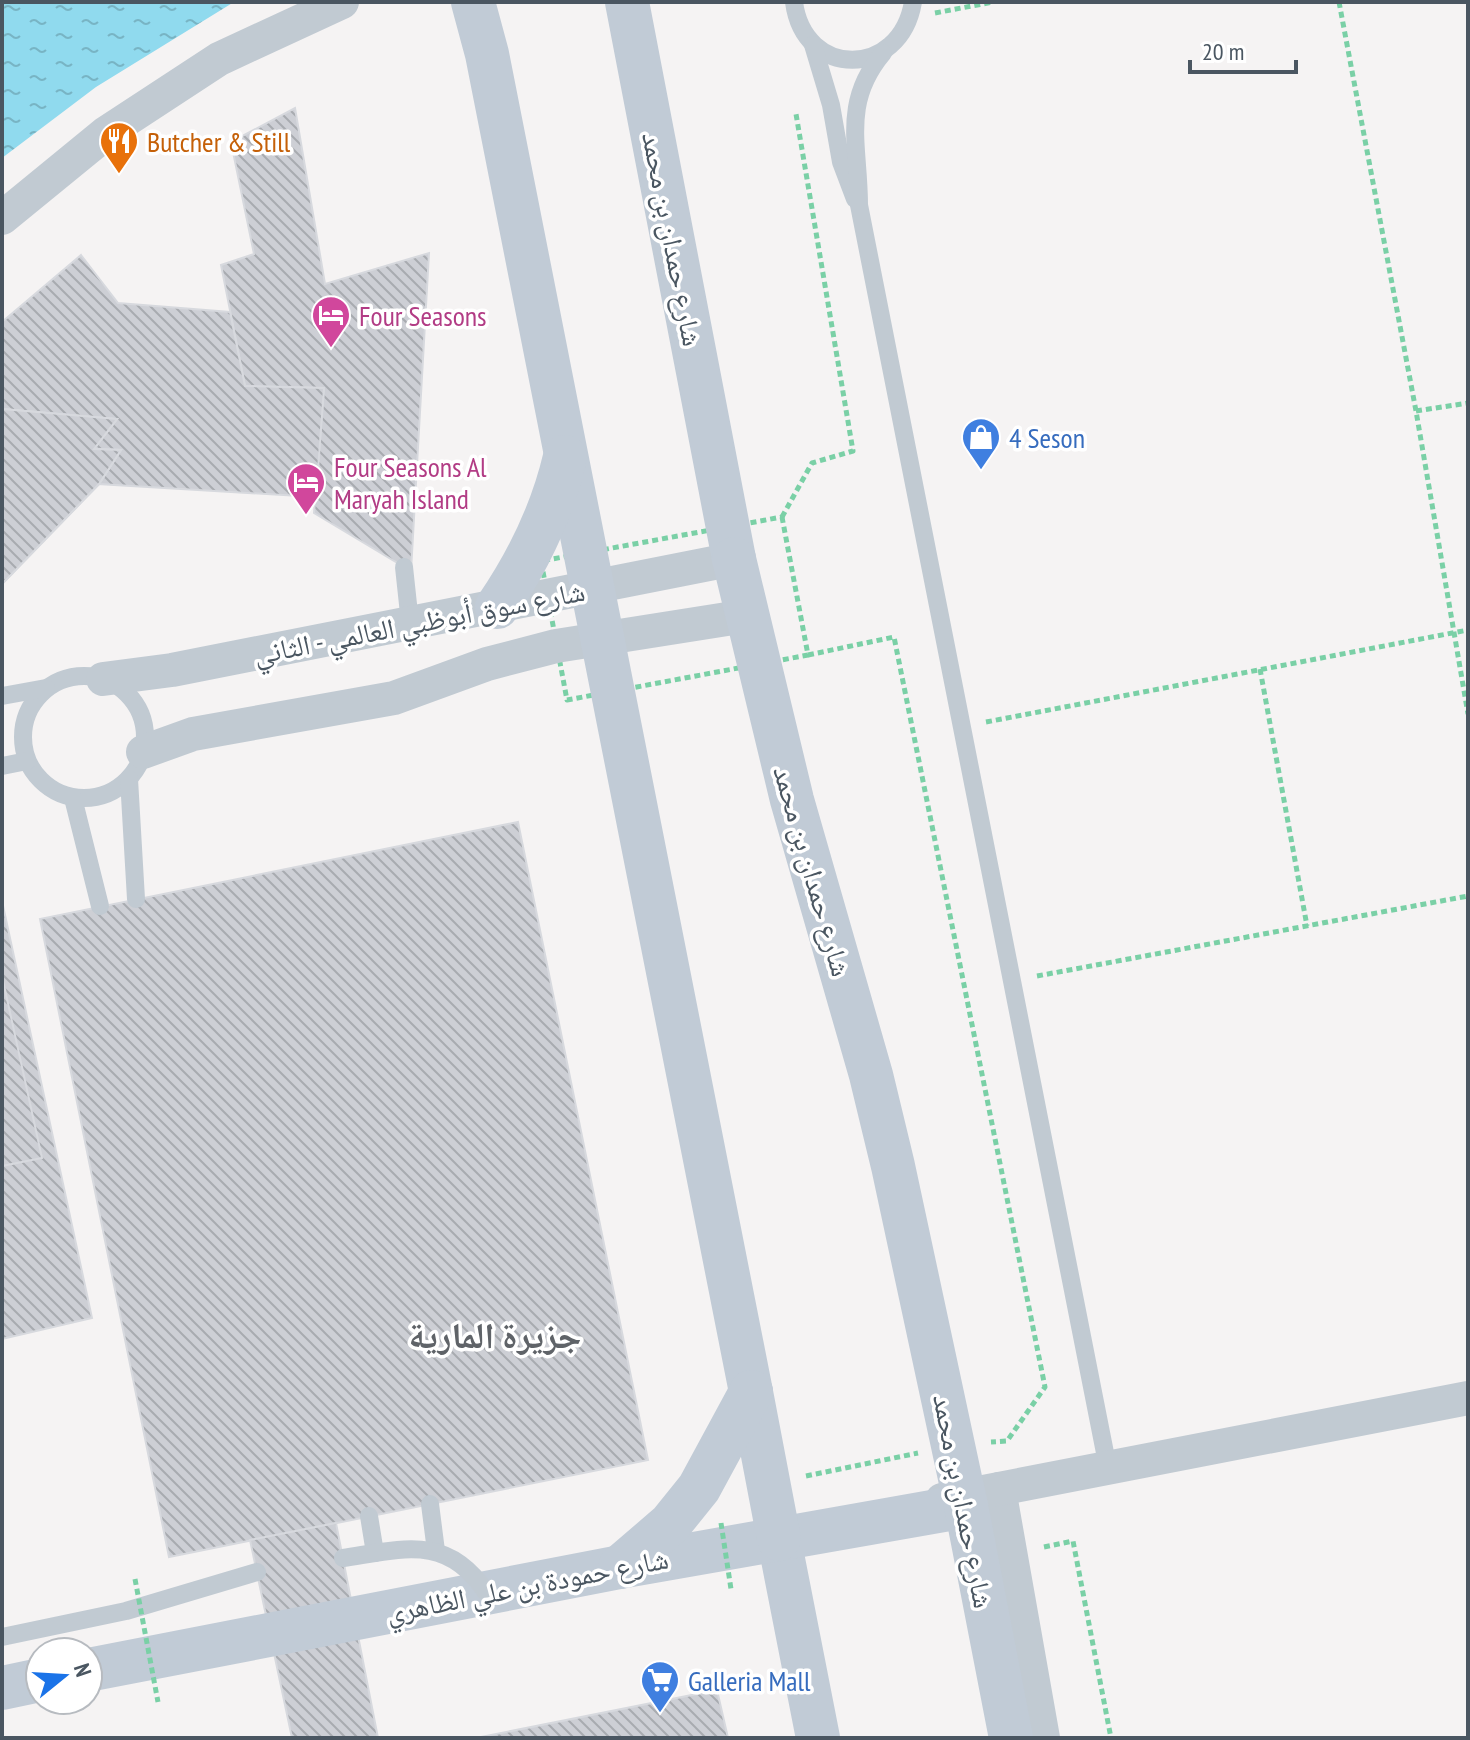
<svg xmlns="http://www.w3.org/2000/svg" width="1470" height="1740" font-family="'PT Sans Narrow','Noto Naskh Arabic',sans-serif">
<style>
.water{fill:url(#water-ripples)}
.building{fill:url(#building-back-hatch);stroke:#d7d9de;stroke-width:2}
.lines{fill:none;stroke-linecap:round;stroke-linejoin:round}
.path{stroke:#7ad0a6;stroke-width:5;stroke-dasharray:6 4;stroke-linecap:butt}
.service{stroke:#c1cad2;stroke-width:18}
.minor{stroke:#c1cad2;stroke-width:34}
.secondary{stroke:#c1cbd6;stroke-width:44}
.path-bridge{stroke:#7ad0a6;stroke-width:5;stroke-dasharray:6 4;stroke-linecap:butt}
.service-bridge{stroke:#c1cad2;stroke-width:18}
.secondary-bridge{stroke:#c1cbd6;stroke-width:44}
.labels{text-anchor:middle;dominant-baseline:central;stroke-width:7;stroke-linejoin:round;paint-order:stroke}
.food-label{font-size:28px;fill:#c56008;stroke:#fff;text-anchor:start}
.street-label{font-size:28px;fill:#4a5661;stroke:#fff}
.hotel-label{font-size:28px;fill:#b23c85;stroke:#fff;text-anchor:start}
.shop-label{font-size:28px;fill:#366cbe;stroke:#fff;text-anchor:start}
.district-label{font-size:36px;font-weight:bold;fill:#5f6368;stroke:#fff}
</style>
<defs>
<pattern id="water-ripples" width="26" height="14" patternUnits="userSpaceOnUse" patternTransform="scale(2)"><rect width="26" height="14" fill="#90daee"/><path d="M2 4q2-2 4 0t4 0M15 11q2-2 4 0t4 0" fill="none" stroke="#78b4c4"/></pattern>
<pattern id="building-back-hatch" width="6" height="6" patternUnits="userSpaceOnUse" patternTransform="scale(2)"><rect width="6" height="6" fill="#cdcfd5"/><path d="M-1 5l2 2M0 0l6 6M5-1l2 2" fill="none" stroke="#a8abb0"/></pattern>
</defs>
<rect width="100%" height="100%" fill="#f5f3f3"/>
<!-- water -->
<polygon class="water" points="2,2 234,2 96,87 2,158"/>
<!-- building -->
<g class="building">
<polygon points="295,108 325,284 429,253 411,571 314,513 324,388 245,386 221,265 254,254 231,142"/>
<polygon points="81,255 118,303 230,312 245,386 324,388 316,497 99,484 121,450 94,449 117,419 2,409 2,322"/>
<polygon points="2,409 117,419 94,449 121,450 99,484 2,584"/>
<polygon points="2,409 117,419 94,449 121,450 99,484 2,584"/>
<polygon points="518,822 648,1460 169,1557 40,919"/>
<polygon points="2,901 92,1318 2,1339"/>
<polygon points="2,976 42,1158 2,1166"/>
<polygon points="336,1523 378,1738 292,1738 250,1540"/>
<polygon points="717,1690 728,1738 476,1738"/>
</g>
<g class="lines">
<!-- path -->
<g class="path">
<polyline points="1339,2 1416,411 1468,714"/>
<polyline points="935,13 993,2"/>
<polyline points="1416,411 1468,403"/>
<polygon points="782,517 808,655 567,700 541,561"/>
<polyline points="782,517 812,463 853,451 796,114"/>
<polyline points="1260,669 1307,926"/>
<polyline points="986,722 1468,630"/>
<polyline points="1037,976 1468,896"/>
<polyline points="1044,1547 1073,1541 1111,1738"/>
</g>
<!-- service -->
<g class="service">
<path d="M794,2c10,77 106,77 119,0"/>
<polyline points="813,45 831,105 841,162 855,199"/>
<path d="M883,53c-42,50 -24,93 -24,152l249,1263"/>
<polyline points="404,567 410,623"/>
<circle cx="84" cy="737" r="61"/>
<polyline points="2,696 46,688"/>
<polyline points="2,766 27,761"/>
<polyline points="129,779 136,899"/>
<polyline points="73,798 100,906"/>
<polyline points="430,1504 436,1551"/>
<polyline points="369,1516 375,1553"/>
<polyline points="2,1637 126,1611 257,1572"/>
</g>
<!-- minor -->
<g class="minor">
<polyline points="2,218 106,133 219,59 342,2"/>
<polyline points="103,679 172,670 734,559"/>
<polyline points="143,752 193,734 394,698 487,664 556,646 746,616"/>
<polyline points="999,1489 1043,1738"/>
<polyline points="942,1500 1468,1398"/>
</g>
<!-- secondary -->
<g class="secondary">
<polyline points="473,2 487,54 751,1392"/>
<polyline points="627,2 734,559"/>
<path d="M497,607c32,-47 55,-94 68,-150"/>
<polyline points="779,1539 818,1738"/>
<polyline points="88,1670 620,1567 966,1506"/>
<polyline points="2,1688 40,1680"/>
</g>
<!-- path-bridge -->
<g class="path-bridge">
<polyline points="808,655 894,637 1045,1387 1007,1441 991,1442"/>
<polyline points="806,1476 918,1453"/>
<polyline points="721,1523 731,1589"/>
<polyline points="135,1579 158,1702"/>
</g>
<!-- service-bridge -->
<path class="service-bridge" d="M343,1558c60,-9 104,-24 143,34"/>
<!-- secondary-bridge -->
<g class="secondary-bridge">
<polyline points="734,559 792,800 871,1075 893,1166 966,1506 1011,1738"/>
<polyline points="751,1392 779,1539"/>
<polyline points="620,1567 670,1524 699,1488 751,1392"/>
</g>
</g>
<!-- icons -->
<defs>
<g id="restaurant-pin" transform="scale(2)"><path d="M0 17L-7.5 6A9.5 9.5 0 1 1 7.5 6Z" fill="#e8710a" stroke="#fff"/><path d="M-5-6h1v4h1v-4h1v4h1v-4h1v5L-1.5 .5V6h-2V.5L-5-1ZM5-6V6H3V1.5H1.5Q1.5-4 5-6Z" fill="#fff"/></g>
<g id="hotel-pin" transform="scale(2)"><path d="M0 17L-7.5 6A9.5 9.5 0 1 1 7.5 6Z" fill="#d1479c" stroke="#fff"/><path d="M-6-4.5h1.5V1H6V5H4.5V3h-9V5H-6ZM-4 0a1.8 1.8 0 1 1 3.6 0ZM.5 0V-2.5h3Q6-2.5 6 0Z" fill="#fff"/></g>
<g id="shop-pin" transform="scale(2)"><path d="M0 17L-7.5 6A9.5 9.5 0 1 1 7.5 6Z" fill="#3f7fe0" stroke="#fff"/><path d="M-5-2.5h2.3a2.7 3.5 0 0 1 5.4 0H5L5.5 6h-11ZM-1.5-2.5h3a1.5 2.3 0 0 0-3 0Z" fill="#fff"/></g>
<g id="supermarket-pin" transform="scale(2)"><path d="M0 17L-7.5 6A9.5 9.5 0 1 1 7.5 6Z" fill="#3f7fe0" stroke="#fff"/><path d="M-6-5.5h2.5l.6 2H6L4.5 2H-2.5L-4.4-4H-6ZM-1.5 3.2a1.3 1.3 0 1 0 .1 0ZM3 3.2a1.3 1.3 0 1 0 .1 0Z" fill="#fff"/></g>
</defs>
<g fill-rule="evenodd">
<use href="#restaurant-pin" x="119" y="141"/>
<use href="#hotel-pin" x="331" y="315"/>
<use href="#shop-pin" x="981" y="437"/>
<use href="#hotel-pin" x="306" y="482"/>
<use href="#supermarket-pin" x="660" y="1680"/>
</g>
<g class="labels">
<!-- food labels -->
<g class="food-label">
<text x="147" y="141">Butcher &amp; Still</text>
</g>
<!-- street labels -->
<g class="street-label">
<text transform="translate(673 239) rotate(79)">شارع حمدان بن محمد</text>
<text transform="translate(419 622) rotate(-11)">شارع سوق أبوظبي العالمي - الثاني</text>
<text transform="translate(813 871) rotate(74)">شارع حمدان بن محمد</text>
<text transform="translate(964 1501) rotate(79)">شارع حمدان بن محمد</text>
<text transform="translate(527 1585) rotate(-11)">شارع حمودة بن علي الظاهري</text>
</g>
<!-- hotel labels -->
<g class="hotel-label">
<text x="359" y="315">Four Seasons</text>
<text x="334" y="466">Four Seasons Al<tspan x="334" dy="32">Maryah Island</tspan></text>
</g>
<!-- shop labels -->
<g class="shop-label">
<text x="1009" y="437">4 Seson</text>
<text x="688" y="1680">Galleria Mall</text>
</g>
<!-- district labels -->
<g class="district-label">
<text x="495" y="1334">جزيرة المارية</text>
</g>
</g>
<!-- border -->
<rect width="1470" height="1740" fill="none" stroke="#4a5661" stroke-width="8"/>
<!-- north arrow -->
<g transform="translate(64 1676) rotate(72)"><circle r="38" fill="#ffffff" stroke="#b7bbc0" stroke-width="2"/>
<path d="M0-6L14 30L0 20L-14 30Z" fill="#1a73e8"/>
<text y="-12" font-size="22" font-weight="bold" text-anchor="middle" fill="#4a5661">N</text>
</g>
<!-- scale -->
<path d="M1190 60v12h106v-12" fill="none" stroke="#4a5661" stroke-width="4"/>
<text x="1202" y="60" font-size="24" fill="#4a5661" stroke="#ffffff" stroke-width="6" paint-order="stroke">20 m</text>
</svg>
